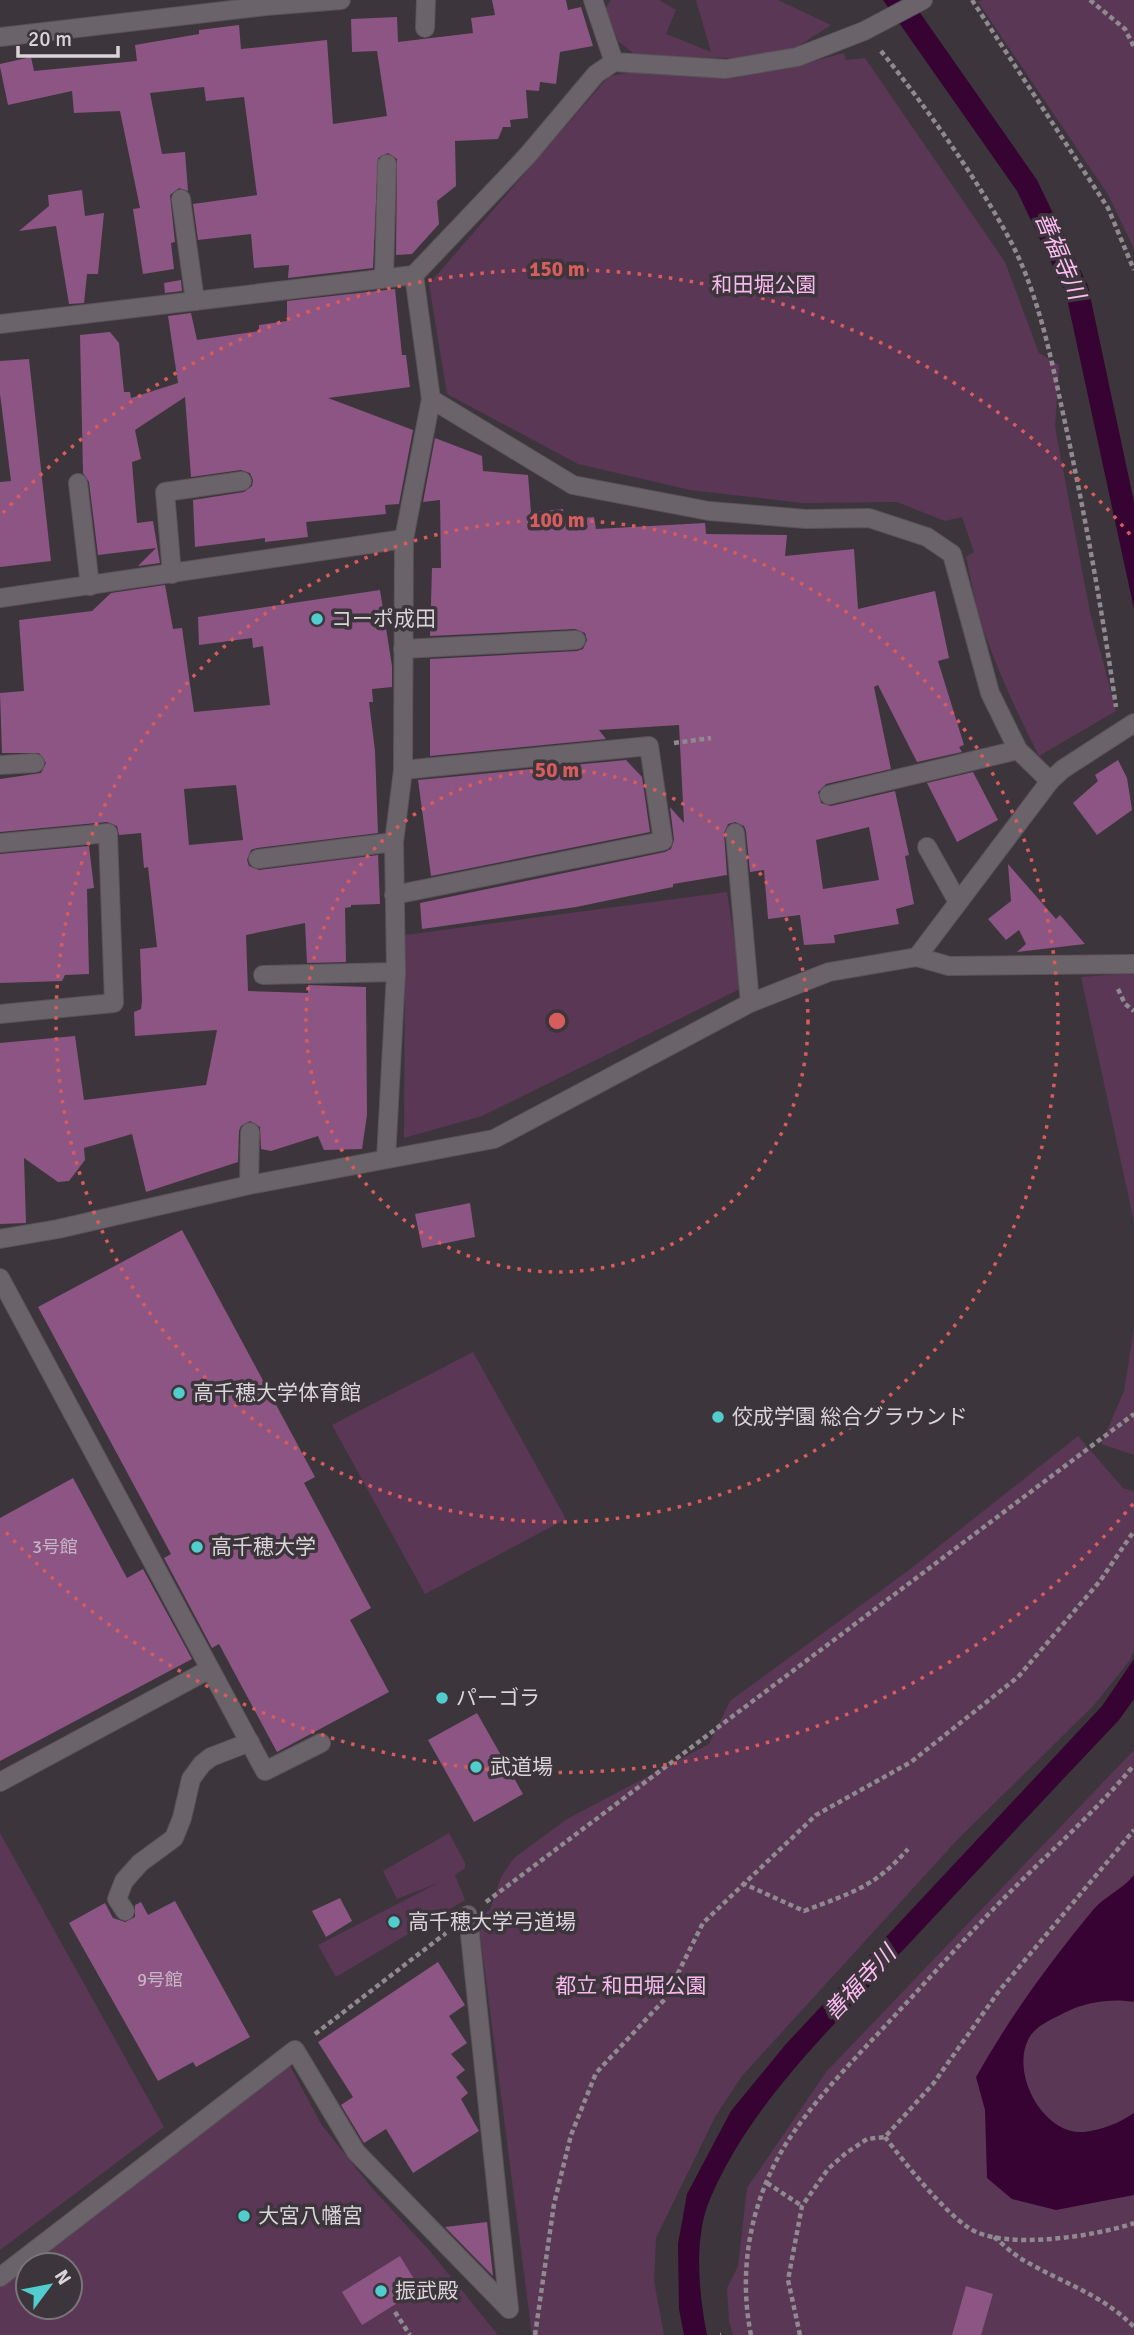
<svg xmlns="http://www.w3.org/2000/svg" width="1134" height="2335" font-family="Signika,'Noto Sans JP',sans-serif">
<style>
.green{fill:#5a3755;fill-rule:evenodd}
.water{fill:#360332}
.building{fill:#8c5584;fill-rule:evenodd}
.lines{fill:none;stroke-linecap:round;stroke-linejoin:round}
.minor-casing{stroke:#595359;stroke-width:20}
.path{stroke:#8f8a8f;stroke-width:4.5;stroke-dasharray:5 3.5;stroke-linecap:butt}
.minor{stroke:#6b636a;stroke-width:18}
.ring{fill:none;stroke:#d75c5d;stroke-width:3.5;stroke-dasharray:3.5 7}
.poi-dot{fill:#52cdcd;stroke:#3c353b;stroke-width:2.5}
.labels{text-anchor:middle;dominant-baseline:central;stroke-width:7;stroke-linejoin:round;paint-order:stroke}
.number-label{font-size:18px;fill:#c5b4c3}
.park-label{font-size:21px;fill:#f8b8ee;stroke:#3c353b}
.poi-label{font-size:21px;fill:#d8d4d8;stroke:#3c353b;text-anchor:start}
.water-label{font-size:23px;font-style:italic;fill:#fdbcf3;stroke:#3c353b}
.centre{fill:#d75c5d;stroke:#3c353b;stroke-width:3.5}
.ring-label{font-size:21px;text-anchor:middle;font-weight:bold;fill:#d75c5d;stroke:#3c353b;stroke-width:7;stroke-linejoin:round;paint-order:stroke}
</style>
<rect width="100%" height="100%" fill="#3c353b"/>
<!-- green -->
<g class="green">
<polygon points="611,0 659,0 676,10 666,34 711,52 696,0 778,0 831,25 794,49 732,58 638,57 618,41 605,9"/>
<polygon points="982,0 1134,0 1134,249 1109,196 978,2"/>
<path d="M844,53l2,7 19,-2 140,204 34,91 20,12 -4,62 35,185 26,99 -77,45c-20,-39 -38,-78 -53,-119 -10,-25 -14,-54 -20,-80l8,-5 -12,-35 -17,4 -48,-19 -95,1 -112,-13 -112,-26 -131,-70 -18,-110 180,-208 51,-8 68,8 60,-8z"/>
<polygon points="727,892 742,988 482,1116 404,1138 405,935"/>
<polygon points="1134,973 1134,1222 1081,977"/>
<polygon points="1134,1328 1134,1455 1101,1444 1124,1391"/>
<polygon points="473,1352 566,1519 425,1594 332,1425"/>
<polygon points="1078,1436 1123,1488 1134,1491 1134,1650 1130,1660 1094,1705 958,1839 742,2076 715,2117 656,2238 654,2281 664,2335 532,2335 478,1918 490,1910 501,1877 514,1858 567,1819 709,1744 730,1701 909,1570"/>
<polygon points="1134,1750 1134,2335 733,2335 729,2322 727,2288 738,2266 747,2188 826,2072"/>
<polygon points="0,1833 164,2127 0,2250"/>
<polygon points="449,1833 465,1863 465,1868 455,1875 465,1900 336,1977 318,1945 438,1883 397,1899 383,1871"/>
<path d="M289,2064l32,60 50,63 58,63 69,85h-498v-49zM28,2265h42v42h-42z"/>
</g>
<!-- water -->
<g class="water">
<polygon points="883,0 911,0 1037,180 1088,286 1134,502 1134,609 1066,294 1017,191"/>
<path d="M1134,1659v40l-15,21c-77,81 -153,163 -229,244 -67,73 -140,142 -180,235 -17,40 -11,95 -3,136h-23l-5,-26 -1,-65 9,-50 44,-83 55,-67 316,-338z"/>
<path d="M1134,1875v127c-21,-4 -49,0 -68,10 -13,7 -31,13 -38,28 -17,34 15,95 56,92 18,-2 35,-9 50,-19v82l-78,15 -44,-11 -25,-21 -2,-68 -9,-33c34,-60 73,-114 117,-167 12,-14 30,-21 41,-35z"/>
</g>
<!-- building -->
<g class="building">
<polygon points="492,0 566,0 568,10 581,7 593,46 560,52 556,84 540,82 539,91 526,90 528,118 510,120 511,127 503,127 498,139 455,141 456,186 437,201 439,224 412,254 396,255 397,159 388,153 378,158 373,268 288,278 289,265 254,268 251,234 198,240 193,204 257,195 244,97 206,101 204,87 150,93 162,154 185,152 188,191 179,188 170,195 175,242 171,243 174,269 143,274 133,209 140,208 120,111 74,113 72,91 8,105 0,67 0,64 31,57 34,71 137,61 135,45 199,34 199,30 239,25 241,49 327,40 333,124 387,116 377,51 352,52 351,19 397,17 398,42 473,33 471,18 495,15"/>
<polygon points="82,190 85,216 104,213 98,274 87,274 84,303 69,304 56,226 19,231 49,206 48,195"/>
<polygon points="181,280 182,291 165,293 164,283"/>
<polygon points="395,289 402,355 406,355 410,387 328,398 413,430 399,504 385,505 386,514 306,522 308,537 265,542 265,538 195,547 193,500 244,492 252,486 253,480 250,473 241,470 191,477 185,397 135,430 141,459 132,462 137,523 153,521 160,563 138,566 156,548 98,555 89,482 83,473 80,335 110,332 119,343 124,392 130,392 131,398 178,383 168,316 191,313 197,340 259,331 259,325 287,321 287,301"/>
<polygon points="29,359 51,561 0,567 0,482 11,481 0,394 0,361"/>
<path d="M435,438l47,18 1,15 45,4 3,37 32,-3 1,11 30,-3 2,12 109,-6 1,11 81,1 -2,21 69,-7 4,60 77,-18 14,67 -11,3 26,84 -5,2 3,5 -45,10 -39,-77 -4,2 17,82 -65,15 -8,8 3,11 10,3 64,-15 14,64 -4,1 9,48 -18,5 3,15 -65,11 1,8 -31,2 -4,-30 -32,4 -4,-49 -14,2 -4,-41 -2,-5 -9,-4 -7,2 -4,9 3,42 -54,9v3l-97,20 -154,22 -2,-26 245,-51 6,-3 3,-9 -4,-33 14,16 -5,-98 -80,5 7,9 -176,17v-97l147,-8 6,-2 4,-9 -2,-7 -10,-4 -145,7 2,-68h9l-1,-68 -17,2zM869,827l10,53 -56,9 -7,-49z"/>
<path d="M165,585l8,44 9,-1 12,84 76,-7 -7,-59 -10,2 -1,-10 -53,7 -1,-28 182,-27 12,76v21l-20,2 1,13h-4l6,49 3,82 -121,15 -6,2 -4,10 2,6 10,4 119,-15 2,49 -29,1v2l-6,1 1,54 -39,1 -2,-40 -59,12 2,56 60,2v-8l58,2 1,128 -5,34 -38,1 -6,-14 -47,15 -10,-2 -1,-22 -10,-6 -9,5 -2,5 -1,31 -92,30 -14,-58 -48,14 1,12 -16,21 -11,1 -34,-24 2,65 -26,1v-181l75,-7 9,64 122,-15 11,-55 -82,6 -1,-24 7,-3 1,-8 -2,-52 17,-2 -9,-80 -4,1 -3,-35 -22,2 -2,-9 -10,-4 -107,10v-53l41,-6 5,-10 -7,-10h-37l-2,-60 24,-2 -5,-71 73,-9 19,-18zM236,785l7,55 -54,5 -5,-56z"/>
<polygon points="626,760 642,777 650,832 431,876 418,780"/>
<polygon points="1118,760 1127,778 1132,810 1097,835 1073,803 1098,781 1095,775"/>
<polygon points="973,772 998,820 957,842 927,783"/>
<polygon points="89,846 94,888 87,889 89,974 65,975 62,981 0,983 0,854"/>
<polygon points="1008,864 1056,919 1060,915 1085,944 1017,952 1026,944 1019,930 1006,940 988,919 1011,901"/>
<polygon points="470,1203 475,1237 422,1248 415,1214"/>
<polygon points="182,1230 315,1477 304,1483 371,1608 350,1620 389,1692 277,1752 219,1644 212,1648 164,1558 171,1554 38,1307"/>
<polygon points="73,1478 127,1578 143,1569 192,1659 0,1761 0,1518"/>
<polygon points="477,1713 523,1794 474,1822 428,1740"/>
<polygon points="340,1898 352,1921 326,1937 312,1911"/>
<polygon points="175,1901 250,2037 196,2067 193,2062 158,2081 69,1923 105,1903 113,1918 125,1922 135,1917 135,1905 141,1902 148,1915"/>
<polygon points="438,1962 465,2005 449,2016 467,2043 451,2054 465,2070 456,2077 468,2093 461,2099 479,2131 413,2173 386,2129 364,2143 341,2105 353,2097 318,2042"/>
<polygon points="487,2222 493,2276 445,2227"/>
<polygon points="400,2256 420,2289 362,2325 342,2292"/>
<polygon points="966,2286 993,2294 981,2335 952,2335"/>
</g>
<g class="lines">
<!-- minor casing -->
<g class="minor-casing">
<g id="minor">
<polyline points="593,0 614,62"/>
<polyline points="425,28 426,0"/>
<polyline points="0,37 266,6 341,0"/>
<polyline points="181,199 195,301"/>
<polyline points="384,278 387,164"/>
<polyline points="0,324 414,275"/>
<polyline points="431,399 573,485 709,511 806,519 869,518 927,537 952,554 990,693 1018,750 1050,781"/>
<polyline points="78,483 90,586"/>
<polyline points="172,574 165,492 242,481"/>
<polyline points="0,598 404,539"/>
<polyline points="403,649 576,640"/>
<polyline points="0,765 35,763"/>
<polyline points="829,795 1018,750"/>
<polyline points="735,833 750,1003"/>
<polyline points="0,843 108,833 114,1003 0,1014"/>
<polyline points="927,847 958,902"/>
<polyline points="258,859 394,842"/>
<polyline points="394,895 663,841 649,746 403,770"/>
<polyline points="917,957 949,966 1134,964"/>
<polyline points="263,975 396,972"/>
<polyline points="386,1159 396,972 394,842 403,770 404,539 431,399 414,275 527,156 596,74 614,62 726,69 797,57 864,31 923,0"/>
<polyline points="249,1185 250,1132"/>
<polyline points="0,1239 58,1229 249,1185 494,1139 750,1003 829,972 917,957 1050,781 1063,769 1134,723"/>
<polyline points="0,1278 265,1771 321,1743"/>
<polyline points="0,1782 210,1669"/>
<polyline points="125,1911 117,1899 124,1881 140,1863 174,1838 182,1818 191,1779 202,1764 211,1757 250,1742"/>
<polyline points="468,1915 509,2309"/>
<polyline points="0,2277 295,2050 356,2152 509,2309"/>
</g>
</g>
<!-- path -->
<g class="path">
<polyline points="972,0 1108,208 1134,270"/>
<polyline points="1090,0 1125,29 1134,47"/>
<path d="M881,51c45,56 95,126 129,189 29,55 41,118 54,178 21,96 38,192 52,289"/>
<polyline points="674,743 711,738"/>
<polyline points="1118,989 1125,1004 1134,1011"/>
<path d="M742,1883l62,28c46,-18 70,-23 104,-62"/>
<polyline points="486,1902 1134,1414"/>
<polyline points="315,2034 446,1933"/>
<path d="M885,2137c19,25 59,75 84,91 34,23 128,8 165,-5"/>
<polyline points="767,2183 802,2206"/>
<path d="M994,2237c10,8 20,18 31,24 38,22 78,34 109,66"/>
<polyline points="395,2312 410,2335"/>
<polyline points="535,2335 554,2204 571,2135 596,2073 665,1999 703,1923 816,1815 911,1762 1018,1677 1100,1581 1134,1531"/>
<polyline points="720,2335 721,2335"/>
<path d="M751,2335c-13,-64 -1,-131 33,-188 28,-45 66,-83 102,-122 43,-46 85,-94 130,-139 40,-40 82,-77 118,-121"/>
<polyline points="800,2335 788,2280 802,2206 828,2169 846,2153 867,2139 885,2137 933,2084 999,1991 1134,1830"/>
</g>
<!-- minor -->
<use href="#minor" class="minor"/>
</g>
<!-- distance rings -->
<g class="ring">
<circle cx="557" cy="1021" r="251"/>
<circle cx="557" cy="1021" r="501"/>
<path d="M1133 1504A752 752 0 0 1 3 1529M3 513A752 752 0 0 1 1133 538"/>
</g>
<!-- markers -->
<g class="poi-dot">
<circle cx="317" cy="619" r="7"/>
<circle cx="179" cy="1393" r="7"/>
<circle cx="718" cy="1417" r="7"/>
<circle cx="197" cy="1547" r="7"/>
<circle cx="442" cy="1698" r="7"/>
<circle cx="476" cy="1767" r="7"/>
<circle cx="394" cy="1922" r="7"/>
<circle cx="244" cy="2216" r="7"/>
<circle cx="381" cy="2291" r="7"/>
</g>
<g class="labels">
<!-- number labels -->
<g class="number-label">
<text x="55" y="1547">3号館</text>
<text x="160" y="1980">9号館</text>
</g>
<!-- park labels -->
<g class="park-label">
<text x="764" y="285">和田堀公園</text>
<text x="631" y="1986">都立 和田堀公園</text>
</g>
<!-- poi labels -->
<g class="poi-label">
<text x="331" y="619">コーポ成田</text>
<text x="193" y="1393">高千穂大学体育館</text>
<text x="732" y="1417">佼成学園 総合グラウンド</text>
<text x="211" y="1547">高千穂大学</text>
<text x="456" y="1698">パーゴラ</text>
<text x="490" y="1767">武道場</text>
<text x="408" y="1922">高千穂大学弓道場</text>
<text x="258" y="2216">大宮八幡宮</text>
<text x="395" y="2291">振武殿</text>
</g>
<!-- water labels -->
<g class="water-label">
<text transform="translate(1060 256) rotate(67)">善福寺川</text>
<text transform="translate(860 1983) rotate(-47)">善福寺川</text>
</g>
</g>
<circle cx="557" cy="1021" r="10" class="centre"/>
<g class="ring-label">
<text x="557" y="276">150 m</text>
<text x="557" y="527">100 m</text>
<text x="557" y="777">50 m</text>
</g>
<!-- north arrow -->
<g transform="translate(49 2286) rotate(58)"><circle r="33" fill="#3c353b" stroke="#7a757a" stroke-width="2"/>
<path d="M0-5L12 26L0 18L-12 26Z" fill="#52cdcd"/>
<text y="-10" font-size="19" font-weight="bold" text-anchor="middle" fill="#d8d4d8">N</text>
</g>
<!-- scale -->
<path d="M18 46v10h100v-10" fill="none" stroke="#d8d4d8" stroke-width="3.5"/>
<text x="28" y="46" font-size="21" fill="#d8d4d8" stroke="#3c353b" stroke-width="5" paint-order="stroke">20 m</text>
</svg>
